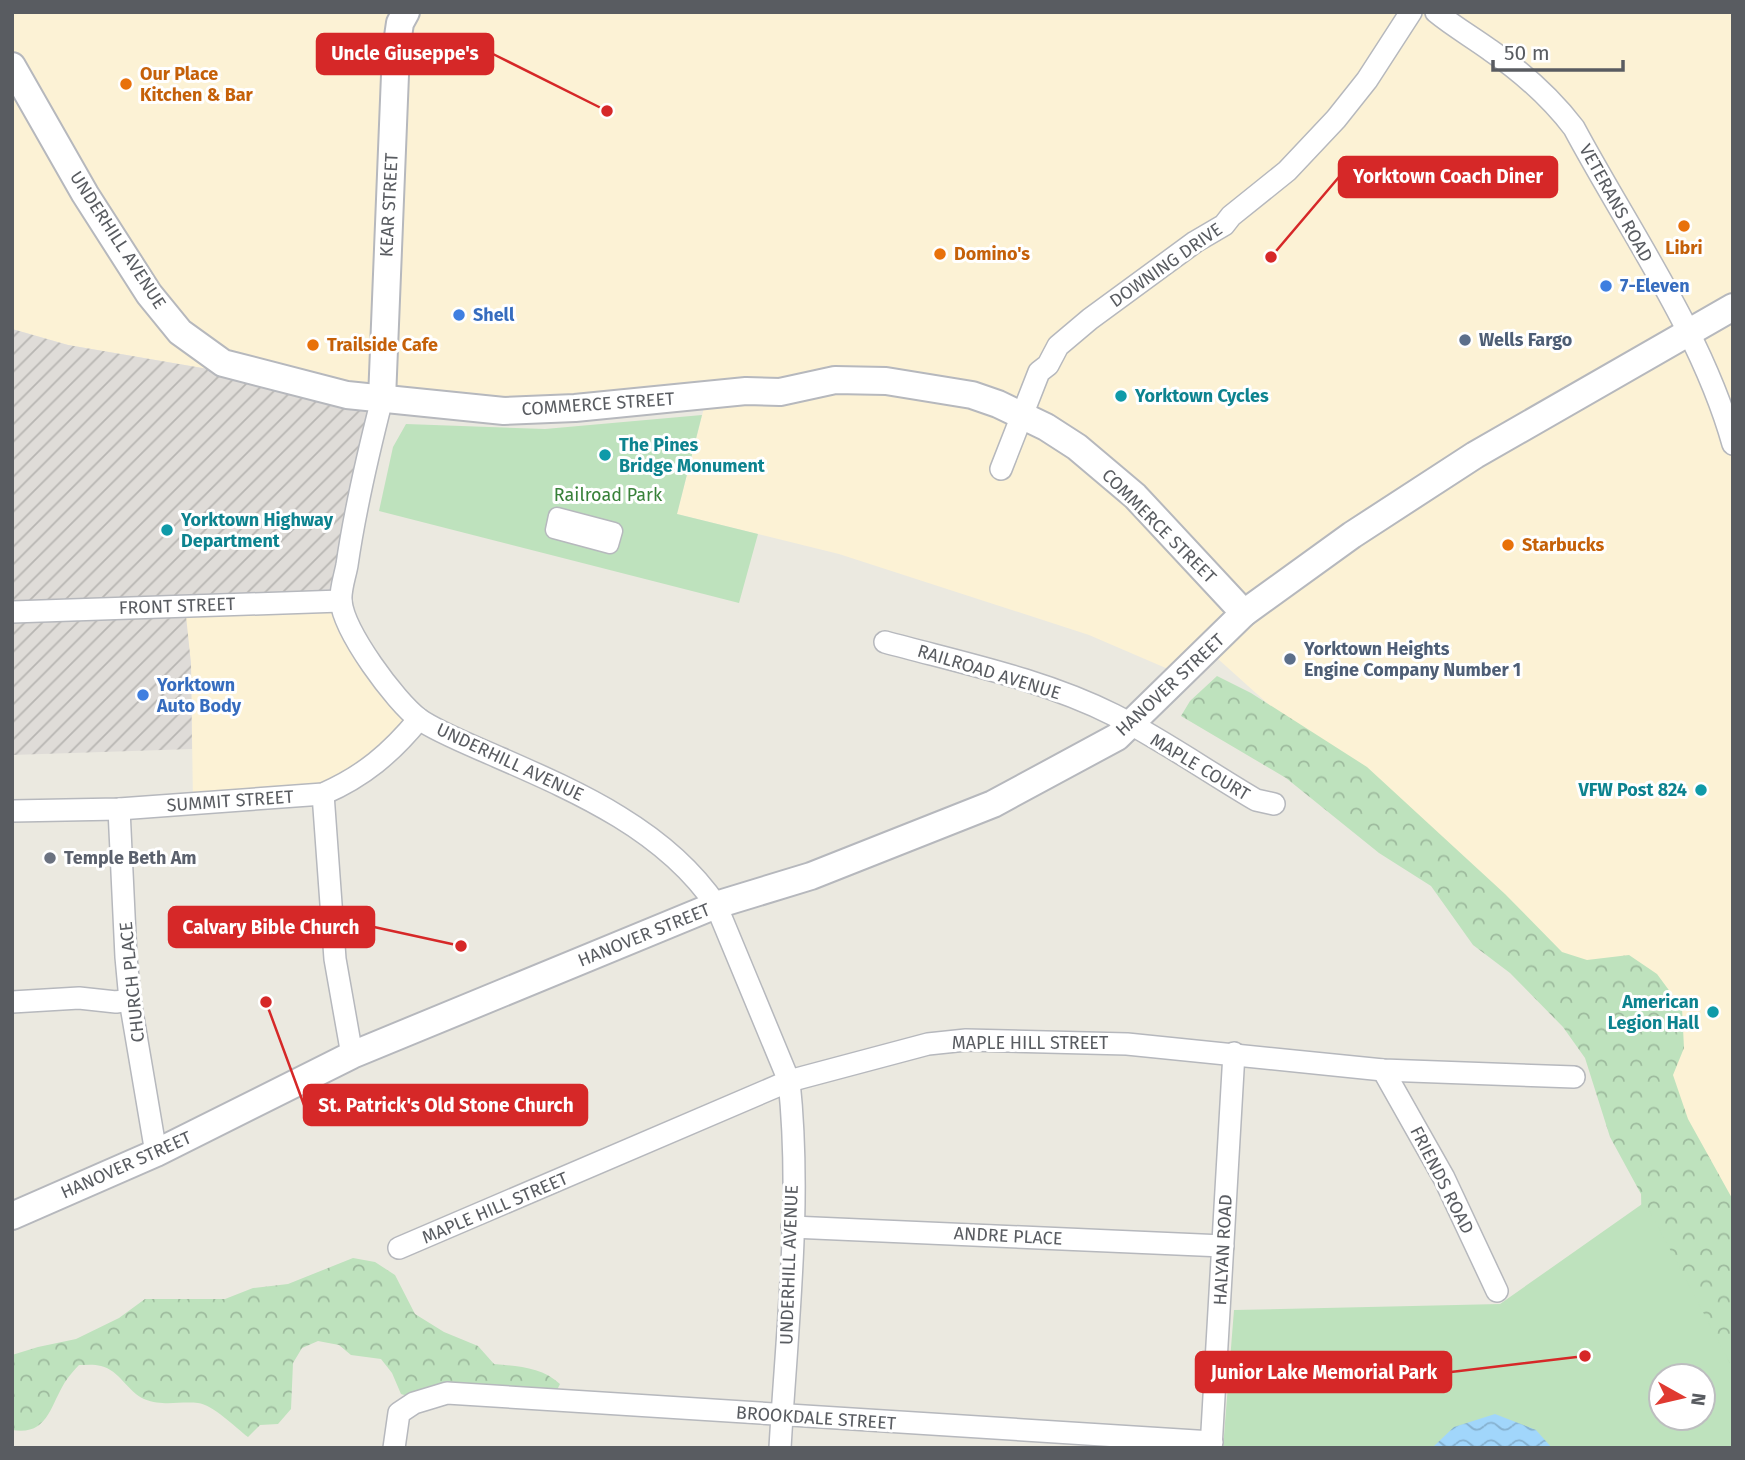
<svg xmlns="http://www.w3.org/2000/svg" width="1745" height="1460" font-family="'Fira Sans',sans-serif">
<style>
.commercial{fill:#fcf2d5}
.industrial{fill:url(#industrial-furrows)}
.forest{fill:url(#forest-crowns)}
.green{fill:#bee2bd;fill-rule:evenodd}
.water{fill:url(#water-waves)}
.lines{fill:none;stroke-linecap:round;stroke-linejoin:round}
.pedestrian-casing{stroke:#b6b8bd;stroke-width:19}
.minor-casing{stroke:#b6b8bd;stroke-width:24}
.tertiary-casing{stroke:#b6b8bd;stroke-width:30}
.pedestrian{stroke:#fff;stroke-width:16}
.minor{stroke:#fff;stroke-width:21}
.tertiary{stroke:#fff;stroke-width:26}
.food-dot{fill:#e8710a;stroke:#fff;stroke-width:2.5}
.shop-dot{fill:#3f7fe0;stroke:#fff;stroke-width:2.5}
.service-dot{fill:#5c6f8a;stroke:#fff;stroke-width:2.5}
.culture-dot{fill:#0f9aa8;stroke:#fff;stroke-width:2.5}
.worship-dot{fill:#6b7280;stroke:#fff;stroke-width:2.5}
.labels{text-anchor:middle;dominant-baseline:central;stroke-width:6;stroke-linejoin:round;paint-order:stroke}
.food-label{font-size:18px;font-weight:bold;fill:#c56008;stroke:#fff;text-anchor:start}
.street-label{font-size:18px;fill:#595c61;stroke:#fff}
.shop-label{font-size:18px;font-weight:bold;fill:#366cbe;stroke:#fff;text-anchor:start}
.service-label{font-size:18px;font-weight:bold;fill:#4e5e75;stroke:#fff;text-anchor:start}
.culture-label{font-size:18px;font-weight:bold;fill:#0d838f;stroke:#fff;text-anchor:start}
.park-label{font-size:18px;fill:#388139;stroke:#fff}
.worship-label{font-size:18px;font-weight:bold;fill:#5b616d;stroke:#fff;text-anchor:start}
.leader{fill:none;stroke:#d62828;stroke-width:2.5}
.callout-dot{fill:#d62828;stroke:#fff;stroke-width:2.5}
.callout{fill:#d62828;stroke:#d62828;stroke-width:2.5}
.callout-label{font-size:19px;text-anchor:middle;font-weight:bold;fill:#fff}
</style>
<defs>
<pattern id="industrial-furrows" width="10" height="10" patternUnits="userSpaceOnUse" patternTransform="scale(1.75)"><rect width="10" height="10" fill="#dfdcd8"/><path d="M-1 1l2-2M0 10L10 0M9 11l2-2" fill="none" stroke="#b8b6b3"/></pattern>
<pattern id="forest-crowns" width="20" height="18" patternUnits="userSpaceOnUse" patternTransform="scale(1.75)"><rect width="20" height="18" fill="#bee2bd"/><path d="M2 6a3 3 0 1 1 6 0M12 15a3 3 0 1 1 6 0" fill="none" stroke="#9dba9d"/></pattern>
<pattern id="water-waves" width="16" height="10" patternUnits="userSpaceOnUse" patternTransform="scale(1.75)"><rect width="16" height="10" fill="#a1d6fb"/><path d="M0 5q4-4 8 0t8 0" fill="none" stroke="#86b1cf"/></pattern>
</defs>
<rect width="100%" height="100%" fill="#ebe9e0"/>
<!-- commercial -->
<g class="commercial">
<polygon points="12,12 1733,12 1733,1257 1629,1073 1337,766 1208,650 1182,675 1089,635 839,554 677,514 707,396 534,409 382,399 68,345 12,329"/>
<polygon points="341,601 419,719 353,781 193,804 191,664 184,606"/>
</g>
<!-- industrial -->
<polygon class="industrial" points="12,329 68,345 382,399 341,601 185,606 191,664 192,749 12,755"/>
<!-- forest -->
<g class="forest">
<polygon points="1217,676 1251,693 1367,767 1505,894 1562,952 1587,960 1629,955 1657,974 1682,1008 1684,1048 1673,1075 1688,1119 1733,1200 1733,1447 1708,1381 1642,1234 1641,1194 1610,1137 1585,1058 1563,1027 1510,973 1473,945 1431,886 1379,853 1286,778 1181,716 1190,701"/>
<path d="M353,1258l22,4 20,13 20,39 29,18 34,14 16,18c24,2 48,3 66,20l-5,10 -141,4 -13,-4 -9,-21 -11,-14 -30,-4 -12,-10 -21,-4 -16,7 -9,15 -2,46 -13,15 -18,1 -12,12c-12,-9 -36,-33 -50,-34 -20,-2 -33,4 -54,-4 -16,-7 -25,-29 -43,-33 -7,-2 -15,-1 -22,-1 -5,5 -10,11 -14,17 -15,24 -17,54 -53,48v-75l26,-8 38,-8 43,-21 26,-19h80l28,-11 35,-4z"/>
</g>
<!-- green -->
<g class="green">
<polygon points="702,415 677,514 758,534 739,603 379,511 393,447 406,424 545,429"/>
<path d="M1645,1202l88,167v79h-510l11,-138 266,-6zM1661,1376h42v42h-42z"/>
</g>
<!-- water -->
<polygon class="water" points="1495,1414 1536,1430 1552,1448 1422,1448 1434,1446 1454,1427"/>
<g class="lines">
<!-- pedestrian casing -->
<g class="pedestrian-casing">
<polygon id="pedestrian" points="557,516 614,531 610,545 554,530"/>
</g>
<!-- minor casing -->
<g class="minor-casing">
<g id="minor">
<path d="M1436,12c17,14 36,25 54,38 32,22 61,48 84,78 54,101 128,205 159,316"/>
<path d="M382,399c-14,55 -27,110 -35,166 -2,11 -7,25 -6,36 3,31 54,100 78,118 20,14 59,29 81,39 80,35 166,73 216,147l73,176c13,121 -2,246 -9,367"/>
<polyline points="1001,469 1039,372 1048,365 1058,346 1090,319 1195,242 1224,225 1231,216 1287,171 1336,119 1367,80 1411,12"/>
<polyline points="12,612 341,601"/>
<path d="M885,642c77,21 157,37 229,73 47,24 96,58 142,85l18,4"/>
<polyline points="323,794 335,959 352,1055"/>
<polyline points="119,809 126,957 130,1000 156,1153"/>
<path d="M12,811l107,-2 204,-15c41,-18 68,-41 96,-75"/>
<polyline points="12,1002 79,998 116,1002 130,1000"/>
<polyline points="1383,1070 1444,1178 1497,1291"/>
<polyline points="792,1227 1223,1246"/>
<polyline points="399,1248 789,1081 928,1044 966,1040 1127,1044 1383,1070 1574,1077"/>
<polyline points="394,1448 399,1413 414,1403 447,1393 1212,1442"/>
<polyline points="1211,1448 1234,1053"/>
</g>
</g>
<!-- tertiary casing -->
<g class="tertiary-casing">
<g id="tertiary">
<polyline points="12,66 85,194 149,294 180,332 223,363 347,395 504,411 575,408 746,391 780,392 835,380 886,381 972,395 998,404 1046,427 1077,447 1135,496 1244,613"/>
<polyline points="382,399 396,50 400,23 406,12"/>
<polyline points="12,1216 156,1153 352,1055 716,905 811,876 993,804 1117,737 1244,613 1352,535 1475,455 1733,307"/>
</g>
</g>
<!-- pedestrian -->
<use href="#pedestrian" class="pedestrian"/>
<!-- minor -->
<use href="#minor" class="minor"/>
<!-- tertiary -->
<use href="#tertiary" class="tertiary"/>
</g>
<!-- markers -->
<g class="food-dot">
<circle cx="126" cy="84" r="7"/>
<circle cx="1684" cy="226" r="7"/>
<circle cx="940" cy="254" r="7"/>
<circle cx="313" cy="345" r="7"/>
<circle cx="1508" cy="545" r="7"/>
</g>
<g class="shop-dot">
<circle cx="1606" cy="286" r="7"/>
<circle cx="459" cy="315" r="7"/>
<circle cx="143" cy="695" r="7"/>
</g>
<g class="service-dot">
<circle cx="1465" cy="340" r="7"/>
<circle cx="1290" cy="659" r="7"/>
</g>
<g class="culture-dot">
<circle cx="1121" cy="396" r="7"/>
<circle cx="605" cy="455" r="7"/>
<circle cx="167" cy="530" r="7"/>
<circle cx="1701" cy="790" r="7"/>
<circle cx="1713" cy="1012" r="7"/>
</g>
<circle class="worship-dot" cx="50" cy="858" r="7"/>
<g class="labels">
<!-- food labels -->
<g class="food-label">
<text x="140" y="74">Our Place<tspan x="140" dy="21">Kitchen &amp; Bar</tspan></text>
<text x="1684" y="248" text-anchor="middle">Libri</text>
<text x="954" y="254">Domino's</text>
<text x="327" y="345">Trailside Cafe</text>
<text x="1522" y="545">Starbucks</text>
</g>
<!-- street labels -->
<g class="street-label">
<text transform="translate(1616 203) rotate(61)">VETERANS ROAD</text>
<text transform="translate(389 205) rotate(-87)">KEAR STREET</text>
<text transform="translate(118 240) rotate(57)">UNDERHILL AVENUE</text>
<text transform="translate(1166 265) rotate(-35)">DOWNING DRIVE</text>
<text transform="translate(598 404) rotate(-4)">COMMERCE STREET</text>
<text transform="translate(1159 526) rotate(45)">COMMERCE STREET</text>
<text transform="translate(177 606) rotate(-2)">FRONT STREET</text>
<text transform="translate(989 672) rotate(17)">RAILROAD AVENUE</text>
<text transform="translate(1170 685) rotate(-43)">HANOVER STREET</text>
<text transform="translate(510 762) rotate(25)">UNDERHILL AVENUE</text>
<text transform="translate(1200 767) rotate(31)">MAPLE COURT</text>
<text transform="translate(230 801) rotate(-4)">SUMMIT STREET</text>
<text transform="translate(644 935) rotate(-22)">HANOVER STREET</text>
<text transform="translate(132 982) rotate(-96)">CHURCH PLACE</text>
<text x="1030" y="1043">MAPLE HILL STREET</text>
<text transform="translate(126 1165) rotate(-24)">HANOVER STREET</text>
<text transform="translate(1442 1180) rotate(63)">FRIENDS ROAD</text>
<text transform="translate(495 1208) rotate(-23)">MAPLE HILL STREET</text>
<text transform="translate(1008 1236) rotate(3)">ANDRE PLACE</text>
<text transform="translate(1223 1250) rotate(-87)">HALYAN ROAD</text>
<text transform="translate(789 1265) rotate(-88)">UNDERHILL AVENUE</text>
<text transform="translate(816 1418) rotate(4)">BROOKDALE STREET</text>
</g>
<!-- shop labels -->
<g class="shop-label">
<text x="1620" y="286">7-Eleven</text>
<text x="473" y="315">Shell</text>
<text x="157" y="685">Yorktown<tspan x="157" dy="21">Auto Body</tspan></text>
</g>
<!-- service labels -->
<g class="service-label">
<text x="1479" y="340">Wells Fargo</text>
<text x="1304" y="649">Yorktown Heights<tspan x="1304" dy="21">Engine Company Number 1</tspan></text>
</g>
<!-- culture labels -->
<g class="culture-label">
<text x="1135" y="396">Yorktown Cycles</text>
<text x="619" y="445">The Pines<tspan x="619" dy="21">Bridge Monument</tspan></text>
<text x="181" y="520">Yorktown Highway<tspan x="181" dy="21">Department</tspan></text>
<text x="1687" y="790" text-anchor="end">VFW Post 824</text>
<text x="1699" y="1002" text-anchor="end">American<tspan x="1699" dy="21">Legion Hall</tspan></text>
</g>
<!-- park labels -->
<g class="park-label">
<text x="608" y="495">Railroad Park</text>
</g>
<!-- worship labels -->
<g class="worship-label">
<text x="64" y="858">Temple Beth Am</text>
</g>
</g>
<!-- callouts -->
<path class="leader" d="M607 111L493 54M1271 257L1339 177M461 946L374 927M266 1002L304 1105M1585 1356L1451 1372"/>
<g class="callout-dot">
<circle cx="607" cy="111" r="7"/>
<circle cx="1271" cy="257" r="7"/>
<circle cx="461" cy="946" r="7"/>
<circle cx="266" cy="1002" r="7"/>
<circle cx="1585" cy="1356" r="7"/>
</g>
<g class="callout">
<rect x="317" y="34" width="176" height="40" rx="7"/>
<rect x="1339" y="157" width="218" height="40" rx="7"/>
<rect x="169" y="907" width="205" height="40" rx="7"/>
<rect x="304" y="1085" width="283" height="40" rx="7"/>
<rect x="1196" y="1352" width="255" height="40" rx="7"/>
</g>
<g class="callout-label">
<text x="405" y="60">Uncle Giuseppe's</text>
<text x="1448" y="183">Yorktown Coach Diner</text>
<text x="271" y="934">Calvary Bible Church</text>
<text x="446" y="1112">St. Patrick's Old Stone Church</text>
<text x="1324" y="1379">Junior Lake Memorial Park</text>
</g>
<!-- border -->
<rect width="1745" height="1460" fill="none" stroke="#595c61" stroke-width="28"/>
<!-- north arrow -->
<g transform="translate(1682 1397) rotate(98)"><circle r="33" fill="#ffffff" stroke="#bdbec0" stroke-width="2"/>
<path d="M0-5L12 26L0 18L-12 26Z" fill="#e03a31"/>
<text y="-10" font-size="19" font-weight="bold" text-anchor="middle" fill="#595c61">N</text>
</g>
<!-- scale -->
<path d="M1493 60v10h130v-10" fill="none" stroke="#595c61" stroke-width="3.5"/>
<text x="1504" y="60" font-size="21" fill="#595c61" stroke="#ffffff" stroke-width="5" paint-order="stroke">50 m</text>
</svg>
